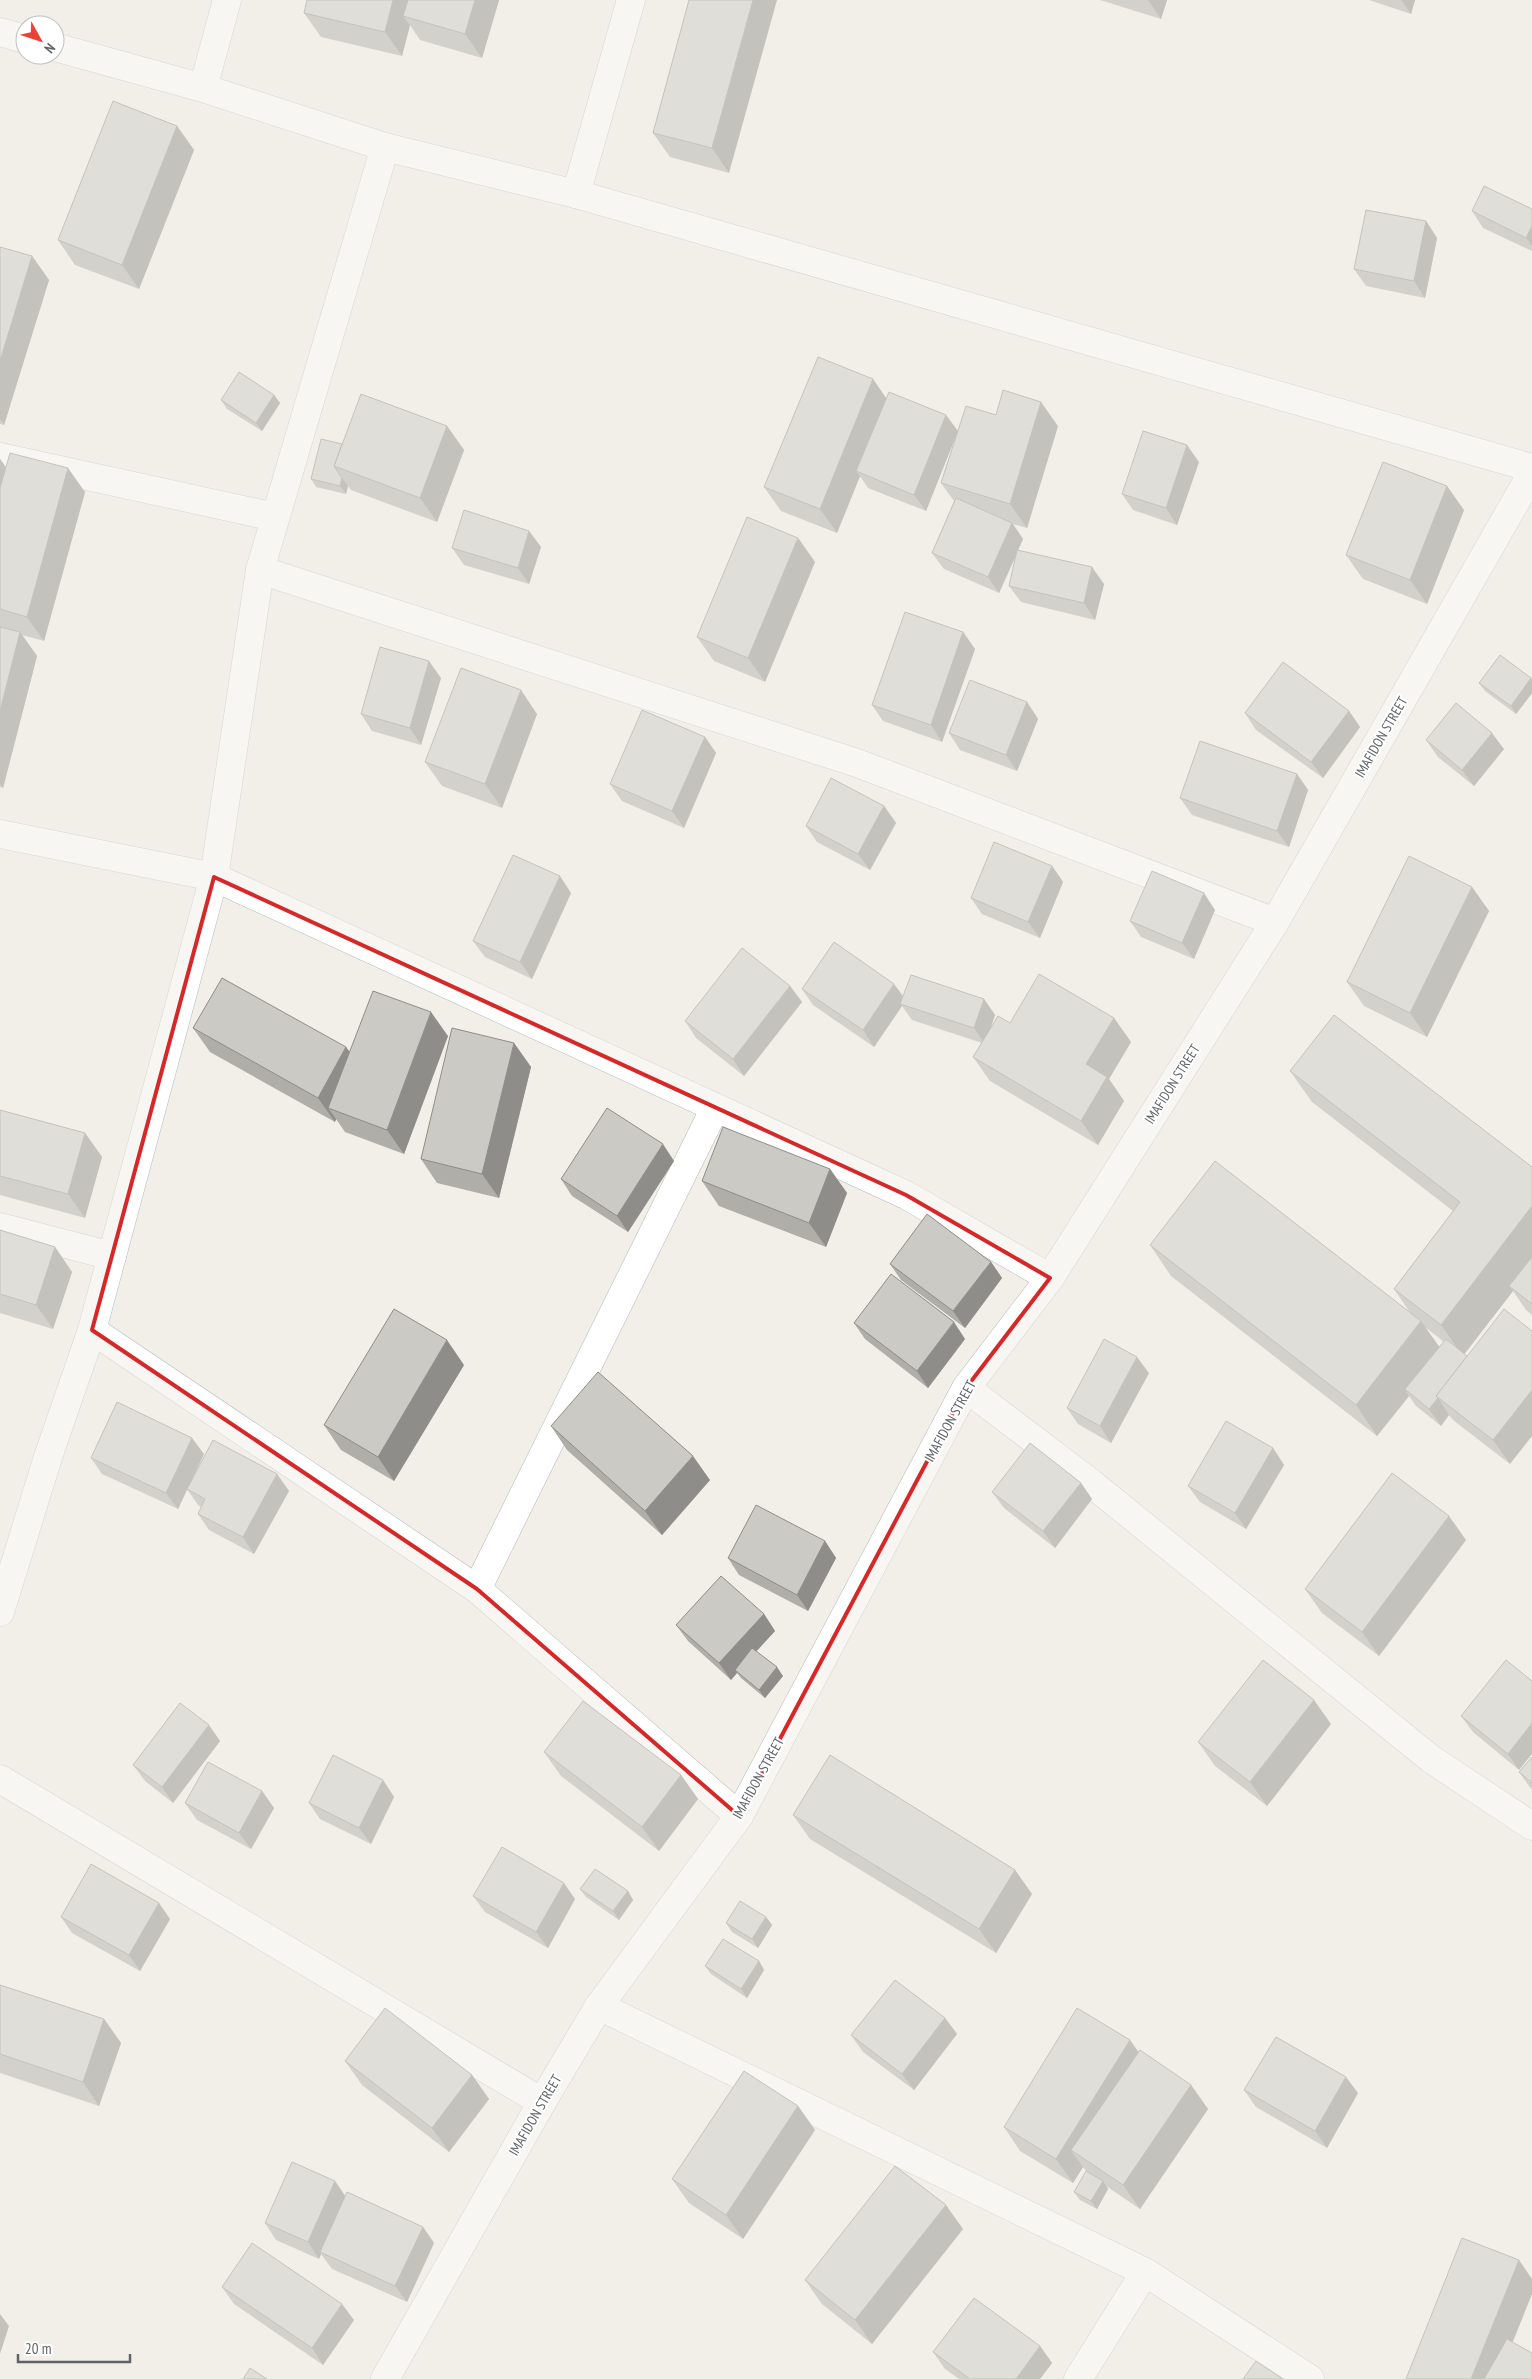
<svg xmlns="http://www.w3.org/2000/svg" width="1532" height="2379" font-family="'PT Sans Narrow',sans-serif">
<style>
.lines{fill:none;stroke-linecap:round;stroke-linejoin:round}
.minor-casing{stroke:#b5b8bc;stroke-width:29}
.minor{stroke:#fff;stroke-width:28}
.wall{fill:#afaea9;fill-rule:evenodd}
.shaded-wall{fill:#8f8d8a}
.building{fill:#cccac5;stroke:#8f8d8a}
.marked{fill:none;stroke:#d62828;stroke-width:4;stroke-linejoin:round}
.labels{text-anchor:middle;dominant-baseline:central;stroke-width:4;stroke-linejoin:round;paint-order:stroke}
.street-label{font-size:14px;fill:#5f6368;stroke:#fff}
</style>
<rect width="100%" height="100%" fill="#f1efe8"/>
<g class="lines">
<!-- minor casing -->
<g class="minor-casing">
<g id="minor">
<polyline points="0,32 25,39"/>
<polyline points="55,47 203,88 385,147 576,194 1532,468"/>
<polyline points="203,88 227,0"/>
<polyline points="576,194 631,0"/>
<polyline points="0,457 275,517"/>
<polyline points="260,570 857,763 1275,922"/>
<polyline points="0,834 214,877 906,1195 1050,1278"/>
<polyline points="0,1227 112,1256"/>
<polyline points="92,1330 477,1589 739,1816"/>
<polyline points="966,1388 1091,1483 1431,1759 1532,1826"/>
<polyline points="477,1589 715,1108"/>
<polyline points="0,1612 49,1454 92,1330 214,877 260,570 385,147"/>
<polyline points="0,1779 542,2102"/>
<polyline points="599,2006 1145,2272 1078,2379"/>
<polyline points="1145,2272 1310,2379"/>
<polyline points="385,2379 542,2102 599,2006 739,1816 966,1388 1050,1278 1275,922 1532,473"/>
</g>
</g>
<!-- minor -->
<use href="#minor" class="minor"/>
</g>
<!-- wall -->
<g class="wall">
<polygon points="499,0 482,58 420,40 410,25 402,56 321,37 304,13"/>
<polygon points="689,0 729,173 670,157 653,133"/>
<polygon points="1100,0 1167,0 1161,19"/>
<polygon points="1369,0 1415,0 1411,14"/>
<polygon points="177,126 194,150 139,289 75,265 58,240"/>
<polygon points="1532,209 1532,251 1483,228 1472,211"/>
<polygon points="1426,221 1437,238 1425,298 1366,286 1354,269"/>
<polygon points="0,247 32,256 49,280 4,425 0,424"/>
<polygon points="873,379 886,398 958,431 996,415 1058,426 1027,528 1013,524 1023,539 1018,550 1104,584 1095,620 1021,602 1009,586 1016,556 999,593 944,569 932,553 954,501 941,483 957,433 926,511 868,488 860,476 837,533 781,511 764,487"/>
<polygon points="274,395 280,403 262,431 227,409 221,400"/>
<polygon points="447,426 464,450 437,522 351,490 348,486 346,494 316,487 311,479 342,444"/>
<polygon points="0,459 6,467 85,492 44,641 22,635 37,656 3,788 0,787"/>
<polygon points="1199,462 1177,525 1133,510 1122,494"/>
<polygon points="1464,510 1427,604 1363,579 1346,555"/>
<polygon points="529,531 541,547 529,584 464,565 452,548"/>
<polygon points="798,538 815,562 765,682 714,661 697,637"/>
<polygon points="963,632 975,649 942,742 883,721 872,705"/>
<polygon points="441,678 421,745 372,731 361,714"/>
<polygon points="1532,679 1532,693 1516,714 1485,691 1479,683"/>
<polygon points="1027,702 1038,719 1017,771 960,750 949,733"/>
<polygon points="1349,711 1360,727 1323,778 1256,730 1245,713"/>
<polygon points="537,714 502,808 442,786 425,762"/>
<polygon points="705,737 716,753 684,828 622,801 610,784"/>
<polygon points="1426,740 1504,749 1474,786 1438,757"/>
<polygon points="1297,774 1308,790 1289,847 1192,815 1180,798"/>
<polygon points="884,806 896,823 870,870 817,842 806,826"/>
<polygon points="1052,866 1063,882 1040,938 982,914 971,898"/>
<polygon points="1472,887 1489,911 1427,1037 1364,1006 1347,982"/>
<polygon points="571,893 532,979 485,957 473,941"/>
<polygon points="1215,910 1194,959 1141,937 1130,921"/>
<polygon points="790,986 802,1002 744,1076 696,1038 685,1021"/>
<polygon points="802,989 903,996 984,999 995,1015 991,1027 1010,1023 1114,1018 1131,1042 1109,1079 1124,1101 1098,1145 990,1081 973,1057 982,1043 912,1020 902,1006 874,1047 813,1005"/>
<polygon points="193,1028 346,1047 350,1052 448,1036 404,1154 345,1132 336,1119 335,1122 210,1052"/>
<polygon points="514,1043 531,1067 499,1198 437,1183 421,1159"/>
<path d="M1290,1071l242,96v148l-6,-5 -13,-19 -49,63 46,110 -57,-44 -4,-5 -8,11 -25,-20 -7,-10 -32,40 -206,-160 -21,-31 261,69 -17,-25 59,-78 -141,-109zM1425,1327l19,15 -5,5z"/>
<polygon points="0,1110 85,1133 102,1157 85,1218 0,1195"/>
<polygon points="674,1161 628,1232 572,1196 561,1179"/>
<polygon points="830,1169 847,1193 826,1247 719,1206 702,1181"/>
<polygon points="0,1230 55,1247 72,1272 53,1329 0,1313"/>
<polygon points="991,1262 1002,1278 965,1328 901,1280 890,1264"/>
<polygon points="854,1323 965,1339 928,1388 865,1339"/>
<polygon points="464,1365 394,1481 341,1450 324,1425"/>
<polygon points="1149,1373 1111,1443 1078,1424 1067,1408"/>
<polygon points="551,1426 710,1480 662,1535 567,1450"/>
<polygon points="1273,1448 1284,1465 1246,1529 1200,1502 1188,1486"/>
<polygon points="204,1454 193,1477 277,1474 289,1491 254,1554 209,1530 198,1514 201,1507 198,1505 187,1489 178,1509 102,1474 91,1458"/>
<polygon points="1081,1483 1092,1499 1055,1548 1004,1508 992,1492"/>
<polygon points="1466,1540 1379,1656 1322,1613 1305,1589"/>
<polygon points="825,1541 836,1558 808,1611 739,1575 728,1558"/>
<polygon points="764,1614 775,1631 756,1652 783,1676 765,1698 741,1678 737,1673 731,1680 688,1641 676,1625"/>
<polygon points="1506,1660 1519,1770 1473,1732 1461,1716"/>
<polygon points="1331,1724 1267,1806 1215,1766 1198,1742"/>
<polygon points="220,1741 173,1803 145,1781 133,1765"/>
<polygon points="544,1752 681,1775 698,1799 659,1851 561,1776"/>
<polygon points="1532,1757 1532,1790 1519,1772"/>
<polygon points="383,1780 394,1797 371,1844 320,1819 309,1803"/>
<polygon points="262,1791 274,1808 251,1849 197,1820 185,1803"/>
<polygon points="793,1815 1015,1870 1032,1894 996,1953 810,1839"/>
<polygon points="580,1889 628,1891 633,1900 619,1920 586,1897"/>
<polygon points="473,1896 575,1899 548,1948 485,1912"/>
<polygon points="61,1917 170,1919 140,1971 72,1933"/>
<polygon points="766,1917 772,1925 758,1948 732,1932 726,1923"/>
<polygon points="759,1961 764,1970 747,1998 711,1974 705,1966"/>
<polygon points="0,1985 104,2019 121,2043 99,2106 0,2073"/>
<polygon points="945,2018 957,2034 914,2090 863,2052 851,2035"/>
<polygon points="1138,2052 1191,2085 1208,2109 1140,2209 1106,2186 1108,2189 1097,2209 1080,2200 1074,2192 1087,2172 1083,2167 1073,2183 1020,2151 1004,2127"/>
<polygon points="345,2061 472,2075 489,2099 449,2152 362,2085"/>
<polygon points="1244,2090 1358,2093 1327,2148 1256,2107"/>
<polygon points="798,2106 815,2130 743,2239 689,2203 672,2179"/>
<polygon points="345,2196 423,2227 434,2243 407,2302 332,2269 321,2254 319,2259 276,2240 265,2223"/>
<polygon points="963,2229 872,2344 822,2304 805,2280"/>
<polygon points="222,2287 354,2320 323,2365 234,2304"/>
<polygon points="1040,2346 1052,2363 1040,2379 959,2379 945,2369 933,2352"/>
</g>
<!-- shaded-wall -->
<g class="shaded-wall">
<polygon points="393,0 416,0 403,16 410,25 402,56 385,32"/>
<polygon points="475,0 499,0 482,58 465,34"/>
<polygon points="753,0 777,0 729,173 712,148"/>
<polygon points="1148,0 1167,0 1161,19"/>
<polygon points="1401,0 1415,0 1411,14"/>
<polygon points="177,126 194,150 139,289 122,265"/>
<polygon points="1426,221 1437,238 1425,298 1414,281"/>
<polygon points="1532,226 1532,246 1526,238"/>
<polygon points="32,256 49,280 4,425 0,419 0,361"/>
<polygon points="873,379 890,404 856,471 860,476 837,533 820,509"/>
<polygon points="274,395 280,403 262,431 256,423"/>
<polygon points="1041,402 1058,426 1027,528 1010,504"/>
<polygon points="946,415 958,431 926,511 914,495"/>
<polygon points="447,426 464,450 437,522 420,498"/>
<polygon points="1187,445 1199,462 1177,525 1166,508"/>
<polygon points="0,459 12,477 0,519"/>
<polygon points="68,468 85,492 44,641 27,617"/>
<polygon points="342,478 348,486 346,494 340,486"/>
<polygon points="1447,486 1464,510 1427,604 1410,580"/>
<polygon points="1012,523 1023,539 999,593 988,577"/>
<polygon points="529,531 541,547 529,584 518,568"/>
<polygon points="798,538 815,562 765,682 748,658"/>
<polygon points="1092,567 1104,584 1095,620 1084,603"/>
<polygon points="20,632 37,656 3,788 0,784 0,711"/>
<polygon points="963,632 975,649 942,742 931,725"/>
<polygon points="429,661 441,678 421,745 410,728"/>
<polygon points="1531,678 1532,679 1532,693 1516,714 1511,706"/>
<polygon points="521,690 537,714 502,808 485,784"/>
<polygon points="1027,702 1038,719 1017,771 1006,755"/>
<polygon points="1349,711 1360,727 1323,778 1311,762"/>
<polygon points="1492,733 1504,749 1474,786 1462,770"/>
<polygon points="705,737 716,753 684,828 672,811"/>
<polygon points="1297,774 1308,790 1289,847 1277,831"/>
<polygon points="884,806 896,823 870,870 858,854"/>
<polygon points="1052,866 1063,882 1040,938 1028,922"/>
<polygon points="560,876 571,893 532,979 520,962"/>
<polygon points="1472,887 1489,911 1427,1037 1410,1013"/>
<polygon points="1204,893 1215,910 1194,959 1182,943"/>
<polygon points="894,984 906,1000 900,1004 902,1006 874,1047 863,1030"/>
<polygon points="790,986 802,1002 744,1076 733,1059"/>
<polygon points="984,999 995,1015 985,1044 974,1028"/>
<polygon points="431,1012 448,1036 404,1154 387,1130"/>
<polygon points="1114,1018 1131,1042 1109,1079 1124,1101 1098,1145 1081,1121 1086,1064"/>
<polygon points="514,1043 531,1067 499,1198 482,1174"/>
<polygon points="346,1047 363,1071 328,1108 336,1119 335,1122 318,1098"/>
<polygon points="85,1133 102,1157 85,1218 68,1194"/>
<polygon points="663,1144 674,1161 628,1232 617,1216"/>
<polygon points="830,1169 847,1193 826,1247 809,1223"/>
<polygon points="1532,1206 1532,1266 1509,1286 1513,1291 1463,1356 1441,1325"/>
<polygon points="55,1247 72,1272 53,1329 36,1305"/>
<polygon points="991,1262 1002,1278 965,1328 953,1311"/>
<polygon points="1421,1321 1443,1352 1405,1389 1409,1396 1377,1436 1356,1405"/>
<polygon points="954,1322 965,1339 928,1388 917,1371"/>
<polygon points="447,1340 464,1365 394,1481 378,1457"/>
<polygon points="1137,1357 1149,1373 1111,1443 1100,1426"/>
<polygon points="1532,1390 1532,1436 1510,1464 1493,1440"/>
<polygon points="1438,1398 1449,1415 1441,1426 1429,1409"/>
<polygon points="192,1438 204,1454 178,1509 166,1493"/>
<polygon points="1273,1448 1284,1465 1246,1529 1235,1513"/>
<polygon points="693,1456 710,1480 662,1535 645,1511"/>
<polygon points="277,1474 289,1491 254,1554 243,1537"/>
<polygon points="1081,1483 1092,1499 1055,1548 1043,1531"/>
<polygon points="1449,1516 1466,1540 1379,1656 1362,1632"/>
<polygon points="825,1541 836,1558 808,1611 797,1595"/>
<polygon points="764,1614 775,1631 737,1672 735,1670 737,1673 731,1680 719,1663"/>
<polygon points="777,1667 783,1676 765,1698 759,1690"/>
<polygon points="1314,1700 1331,1724 1267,1806 1250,1782"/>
<polygon points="1532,1723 1532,1754 1519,1770 1508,1754"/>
<polygon points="209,1725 220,1741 173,1803 162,1787"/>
<polygon points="681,1775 698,1799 659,1851 642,1827"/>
<polygon points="383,1780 394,1797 371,1844 359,1828"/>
<polygon points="262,1791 274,1808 251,1849 239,1833"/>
<polygon points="1015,1870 1032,1894 996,1953 979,1929"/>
<polygon points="564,1883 575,1899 548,1948 536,1932"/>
<polygon points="628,1891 633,1900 619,1920 613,1911"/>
<polygon points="159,1903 170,1919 140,1971 129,1955"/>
<polygon points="766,1917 772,1925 758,1948 752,1939"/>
<polygon points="759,1961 764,1970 747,1998 741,1989"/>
<polygon points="945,2018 957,2034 914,2090 902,2074"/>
<polygon points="104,2019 121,2043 99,2106 83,2082"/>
<polygon points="1130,2040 1147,2064 1071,2150 1083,2167 1073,2183 1056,2159"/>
<polygon points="472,2075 489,2099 449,2152 432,2128"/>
<polygon points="1346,2077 1358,2093 1327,2148 1315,2131"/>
<polygon points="1191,2085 1208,2109 1140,2209 1123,2185"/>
<polygon points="798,2106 815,2130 743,2239 726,2215"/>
<polygon points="335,2181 346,2197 320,2252 321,2254 319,2259 308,2242"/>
<polygon points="1103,2181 1108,2189 1097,2209 1091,2201"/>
<polygon points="946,2205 963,2229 872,2344 855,2320"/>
<polygon points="423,2227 434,2243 407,2302 395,2286"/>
<polygon points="1519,2260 1532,2279 1532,2294 1498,2379 1471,2379"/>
<polygon points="342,2304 354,2320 323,2365 312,2348"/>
<polygon points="0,2314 9,2326 0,2354"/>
<polygon points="1040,2346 1052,2363 1040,2379 1016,2379"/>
</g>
<!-- building -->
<g class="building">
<polygon points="307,0 393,0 385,32 304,13"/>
<polygon points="408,0 475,0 465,34 403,16"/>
<polygon points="689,0 753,0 712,148 653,133"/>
<polygon points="113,101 177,126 122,265 58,240"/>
<polygon points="1484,186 1532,209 1532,226 1526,238 1472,211"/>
<polygon points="1366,210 1426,221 1414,281 1354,269"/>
<polygon points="0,247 32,256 0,361"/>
<polygon points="818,357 873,379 820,509 764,487"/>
<polygon points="239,372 274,395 256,423 221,400"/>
<polygon points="1003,390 1041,402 1010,504 941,483 966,406 996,415"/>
<polygon points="889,392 946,415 914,495 856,471"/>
<polygon points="361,394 447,426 420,498 334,466"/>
<polygon points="1143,431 1187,445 1166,508 1122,494"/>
<polygon points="321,439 342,444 334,466 342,478 340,486 311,479"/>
<polygon points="10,453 68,468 27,617 0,609 0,488"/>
<polygon points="1383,462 1447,486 1410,580 1346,555"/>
<polygon points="956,498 1012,523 988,577 932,553"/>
<polygon points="464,510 529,531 518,568 452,548"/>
<polygon points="747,517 798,538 748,658 697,637"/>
<polygon points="1017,550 1092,567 1084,603 1009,586"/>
<polygon points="905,612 963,632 931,725 872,705"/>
<polygon points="0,627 20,632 0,711"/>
<polygon points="380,647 429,661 410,728 361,714"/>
<polygon points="1500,655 1531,678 1511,706 1479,683"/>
<polygon points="1283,662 1349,711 1311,762 1245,713"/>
<polygon points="461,668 521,690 485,784 425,762"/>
<polygon points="970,680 1027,702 1006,755 949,733"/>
<polygon points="1456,703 1492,733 1462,770 1426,740"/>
<polygon points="642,710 705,737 672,811 610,784"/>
<polygon points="1200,741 1297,774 1277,831 1180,798"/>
<polygon points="831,778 884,806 858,854 806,826"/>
<polygon points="994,842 1052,866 1028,922 971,898"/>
<polygon points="513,855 560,876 520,962 473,941"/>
<polygon points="1409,856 1472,887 1410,1013 1347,982"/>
<polygon points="1152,871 1204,893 1182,943 1130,921"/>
<polygon points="834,942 894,984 863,1030 802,989"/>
<polygon points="742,948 790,986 733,1059 685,1021"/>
<polygon points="1039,974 1114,1018 1086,1064 1107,1077 1081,1121 973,1057 998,1016 1010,1023"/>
<polygon points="911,975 984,999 974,1028 900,1004"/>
<polygon points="222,978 346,1047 318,1098 193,1028"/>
<polygon points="373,991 431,1012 387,1130 328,1108"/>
<polygon points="1334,1015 1532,1167 1532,1206 1441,1325 1394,1289 1460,1202 1290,1071"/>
<polygon points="452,1028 514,1043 482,1174 421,1159"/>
<polygon points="607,1108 663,1144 617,1216 561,1179"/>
<polygon points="0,1110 85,1133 68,1194 0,1176"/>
<polygon points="723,1127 830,1169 809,1223 702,1181"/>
<polygon points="1215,1161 1421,1321 1356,1405 1150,1245"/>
<polygon points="927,1214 991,1262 953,1311 890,1264"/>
<polygon points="0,1230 55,1247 36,1305 0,1294"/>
<polygon points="1532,1257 1532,1304 1509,1286"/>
<polygon points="891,1274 954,1322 917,1371 854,1323"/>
<polygon points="394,1309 447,1340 378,1457 324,1425"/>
<polygon points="1504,1309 1532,1331 1532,1390 1493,1440 1436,1396"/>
<polygon points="1104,1339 1137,1357 1100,1426 1067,1408"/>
<polygon points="1446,1339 1467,1356 1436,1396 1438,1398 1429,1409 1405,1389"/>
<polygon points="598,1372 693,1456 645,1511 551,1426"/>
<polygon points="117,1402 192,1438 166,1493 91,1458"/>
<polygon points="1226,1421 1273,1448 1235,1513 1188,1486"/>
<polygon points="213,1440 277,1474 243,1537 198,1514 205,1499 187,1489"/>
<polygon points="1030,1443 1081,1483 1043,1531 992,1492"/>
<polygon points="1392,1473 1449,1516 1362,1632 1305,1589"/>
<polygon points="756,1505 825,1541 797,1595 728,1558"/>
<polygon points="721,1576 764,1614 719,1663 676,1625"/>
<polygon points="752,1648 777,1667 759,1690 735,1670"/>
<polygon points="1263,1660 1314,1700 1250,1782 1198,1742"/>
<polygon points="1506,1660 1532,1681 1532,1723 1508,1754 1461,1716"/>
<polygon points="583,1701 681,1775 642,1827 544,1752"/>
<polygon points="180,1703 209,1725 162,1787 133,1765"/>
<polygon points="333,1755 383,1780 359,1828 309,1803"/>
<polygon points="830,1755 1015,1870 979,1929 793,1815"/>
<polygon points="1532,1757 1532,1783 1519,1772"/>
<polygon points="208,1762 262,1791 239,1833 185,1803"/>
<polygon points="502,1847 564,1883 536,1932 473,1896"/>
<polygon points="91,1864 159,1903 129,1955 61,1917"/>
<polygon points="595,1869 628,1891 613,1911 580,1889"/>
<polygon points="740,1901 766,1917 752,1939 726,1923"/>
<polygon points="723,1939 759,1961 741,1989 705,1966"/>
<polygon points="895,1980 945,2018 902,2074 851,2035"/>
<polygon points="0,1985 104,2019 83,2082 0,2054"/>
<polygon points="385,2008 472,2075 432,2128 345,2061"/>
<polygon points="1077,2008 1130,2040 1056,2159 1004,2127"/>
<polygon points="1276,2037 1346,2077 1315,2131 1244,2090"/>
<polygon points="1140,2050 1191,2085 1123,2185 1071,2150"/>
<polygon points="744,2071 798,2106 726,2215 672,2179"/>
<polygon points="292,2162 335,2181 308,2242 265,2223"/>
<polygon points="895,2166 946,2205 855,2320 805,2280"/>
<polygon points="1086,2171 1103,2181 1091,2201 1074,2192"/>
<polygon points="347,2192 423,2227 395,2286 320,2252"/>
<polygon points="1462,2238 1519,2260 1471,2379 1406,2379"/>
<polygon points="252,2243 342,2304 312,2348 222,2287"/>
<polygon points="974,2298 1040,2346 1016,2379 970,2379 933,2352"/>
<polygon points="1507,2339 1532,2353 1532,2379 1484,2379"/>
<polygon points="1256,2361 1283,2379 1243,2379"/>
<polygon points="250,2368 267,2379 243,2379"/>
</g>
<!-- marked area -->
<path d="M0 0H1532V2379H0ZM214,877l692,318 144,83 -84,110 -227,428 -262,-227 -385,-259z" fill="#f1efe8" fill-opacity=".55" fill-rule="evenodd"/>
<path class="marked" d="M214,877l692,318 144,83 -84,110 -227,428 -262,-227 -385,-259z"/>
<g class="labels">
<!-- street labels -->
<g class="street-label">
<text transform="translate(1381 737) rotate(-60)">IMAFIDON STREET</text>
<text transform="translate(1172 1084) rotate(-58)">IMAFIDON STREET</text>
<text transform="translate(950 1421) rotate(-61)">IMAFIDON STREET</text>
<text transform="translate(758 1778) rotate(-61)">IMAFIDON STREET</text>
<text transform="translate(535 2115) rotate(-60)">IMAFIDON STREET</text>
</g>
</g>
<!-- north arrow -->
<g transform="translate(40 40) rotate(130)"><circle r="24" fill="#ffffff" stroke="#bfc1c3"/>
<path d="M0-4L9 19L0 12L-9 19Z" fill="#ea4335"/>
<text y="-8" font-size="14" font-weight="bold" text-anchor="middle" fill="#5f6368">N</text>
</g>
<!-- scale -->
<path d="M18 2354v8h112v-8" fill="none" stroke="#5f6368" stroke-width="2.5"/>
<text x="25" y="2354" font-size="15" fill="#5f6368" stroke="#ffffff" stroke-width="4" paint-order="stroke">20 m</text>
</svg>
